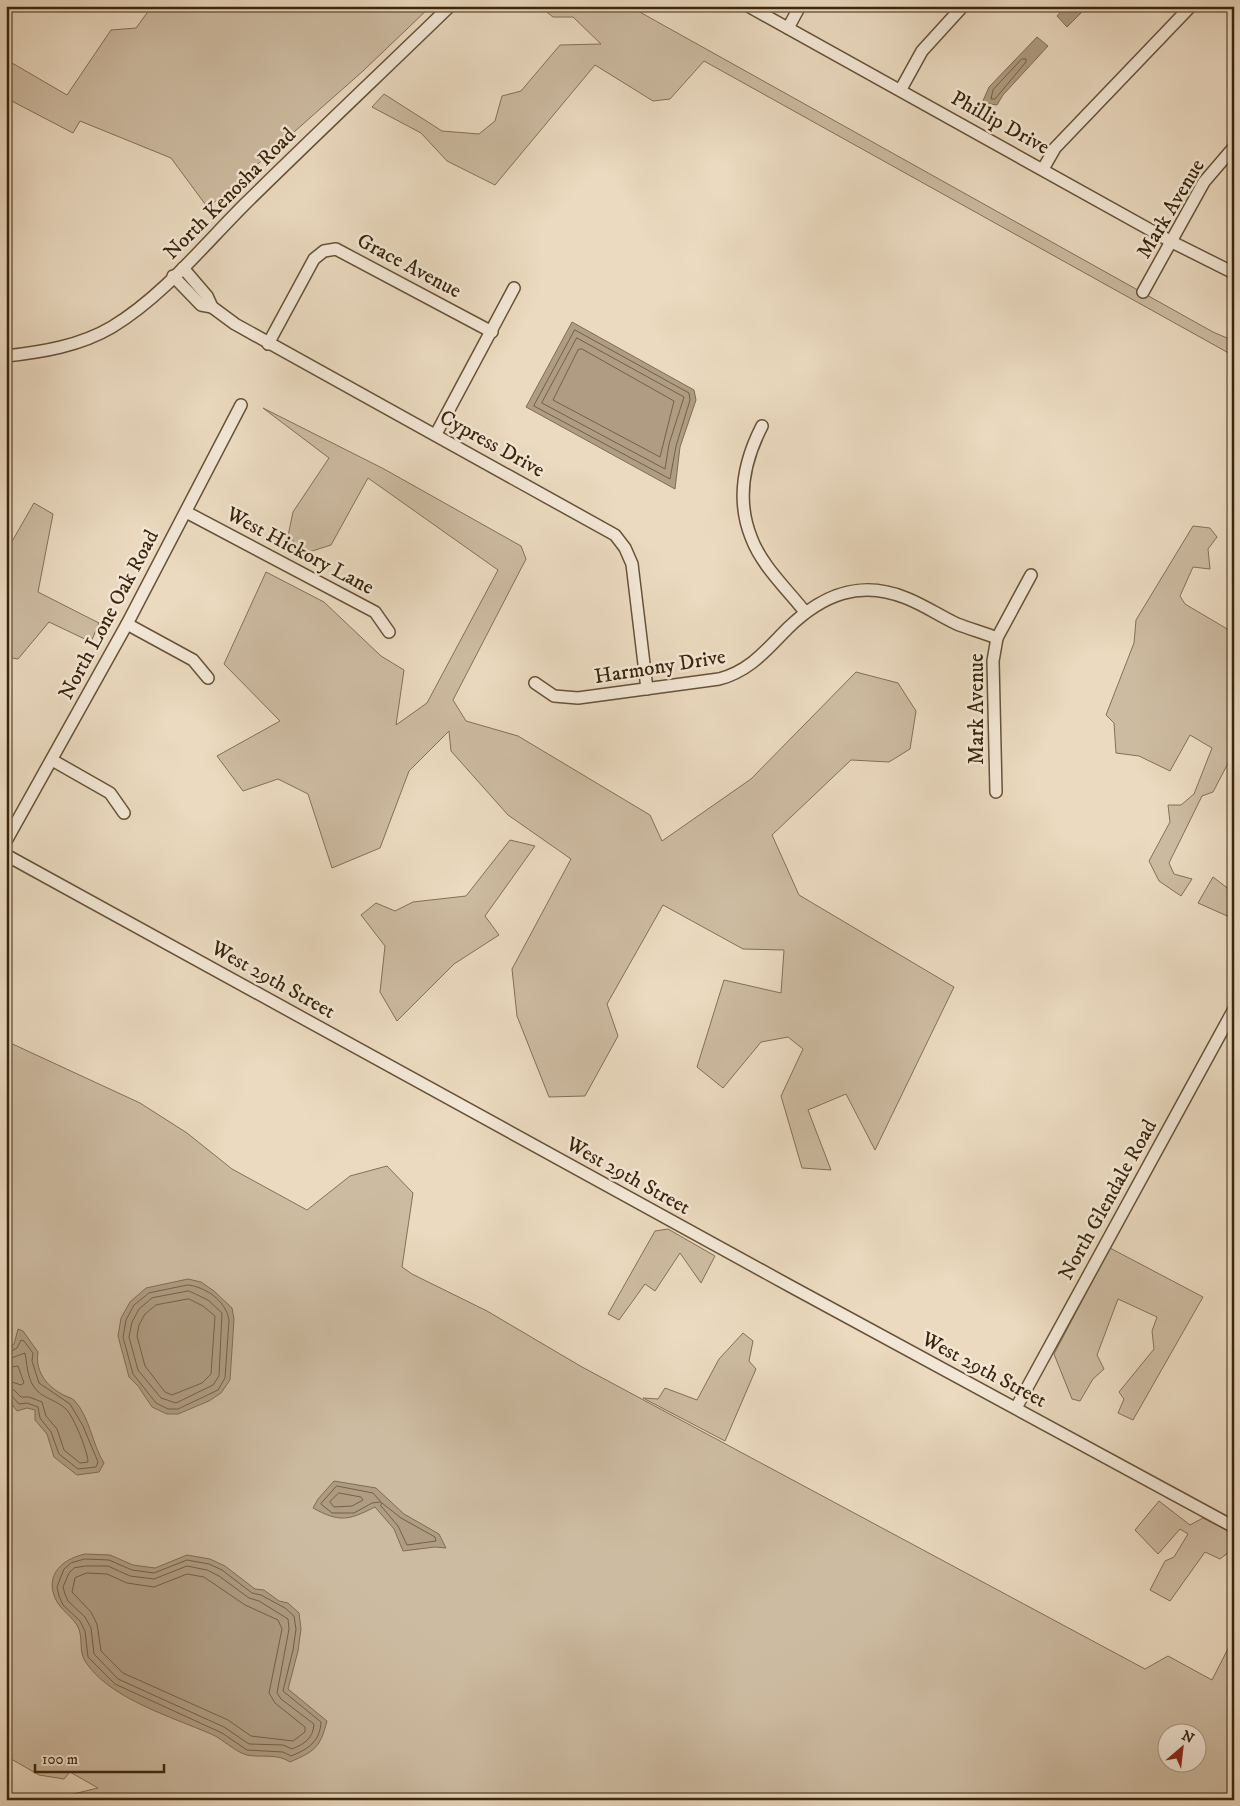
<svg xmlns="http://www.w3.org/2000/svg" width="1240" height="1806" font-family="'IM FELL DW Pica',serif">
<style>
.green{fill:#cdbba1;stroke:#847056;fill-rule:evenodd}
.water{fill:#af9c82;stroke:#816c52}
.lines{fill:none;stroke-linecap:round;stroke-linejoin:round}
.shore{stroke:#756046;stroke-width:1}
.minor-casing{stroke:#675238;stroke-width:14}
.minor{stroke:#f2e7d6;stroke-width:11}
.labels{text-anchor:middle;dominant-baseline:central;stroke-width:5;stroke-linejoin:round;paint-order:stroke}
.street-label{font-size:21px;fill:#3b250b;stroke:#f2e7d6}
</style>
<rect width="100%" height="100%" fill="#ebdac0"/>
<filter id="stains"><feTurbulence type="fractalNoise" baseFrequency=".004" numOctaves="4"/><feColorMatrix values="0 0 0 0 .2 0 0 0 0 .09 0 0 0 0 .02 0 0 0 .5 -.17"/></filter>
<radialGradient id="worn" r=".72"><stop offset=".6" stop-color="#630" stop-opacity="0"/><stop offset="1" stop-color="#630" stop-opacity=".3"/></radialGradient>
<!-- green -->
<g class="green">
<polygon points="152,6 183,9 203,6 431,6 363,71 208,208 171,158 80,121 73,133 6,98 6,65 12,63 67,95 111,30 136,28"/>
<polygon points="539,6 629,6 1213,332 1234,341 1234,356 704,61 670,99 653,101 595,65 495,185 447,161 421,133 372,107 384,94 442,131 479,134 495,121 502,96 521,91 560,45 601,44 573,17 553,17"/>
<polygon points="263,408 384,469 521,546 526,559 453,700 466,721 518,736 650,815 662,841 751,779 856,672 898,683 916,711 910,749 889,762 851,760 772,835 799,895 954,987 875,1150 846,1094 808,1110 831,1170 802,1168 781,1096 803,1049 788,1037 761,1042 723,1088 697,1067 724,980 781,993 784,950 743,949 663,905 607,1004 618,1036 585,1096 549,1097 517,1016 512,969 571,859 508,815 451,751 449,731 409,771 380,848 332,868 308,794 278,779 243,791 217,756 280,721 224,664 266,572 324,602 381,656 404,670 396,725 427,703 498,570 368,478 331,545 306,553 288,536 293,512 329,458"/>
<polygon points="34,503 53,514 38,592 99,623 91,642 49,622 18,659 6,657 6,552"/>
<polygon points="1193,526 1210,528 1217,537 1208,549 1210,569 1193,567 1180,596 1185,604 1234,633 1234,752 1213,792 1202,796 1169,863 1174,874 1192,879 1181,896 1159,881 1149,861 1170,822 1168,805 1181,805 1194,794 1212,748 1190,735 1170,771 1139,756 1116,753 1114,723 1106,715 1134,643 1136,620"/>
<polygon points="510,840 535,846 485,916 499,935 454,964 397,1021 380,992 385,946 361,915 376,903 395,911 413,902 466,896"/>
<polygon points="1213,877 1230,890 1234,890 1234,919 1198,903"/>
<path d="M6,1041l134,62 47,30 45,36 75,41 43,-34 37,-10 26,27 -11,74 10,7 75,37 95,56 563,302 23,-13 44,24 22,-43v163h-1163l2,-6 25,-6 -28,-16 -6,7 -25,-4 -33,-19zM1168,1734h30v30h-30z"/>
<polygon points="668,1229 715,1256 701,1283 680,1253 655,1291 645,1284 619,1320 608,1314 655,1231"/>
<polygon points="1110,1248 1203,1297 1133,1420 1118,1413 1124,1399 1119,1392 1154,1349 1152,1331 1157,1317 1118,1299 1097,1355 1104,1369 1093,1379 1080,1401 1072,1399 1054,1354"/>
<polygon points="743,1333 753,1341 749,1361 756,1369 725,1441 643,1398 658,1399 665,1388 697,1400 719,1359"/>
<polygon points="1159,1501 1190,1525 1203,1518 1234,1534 1234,1548 1220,1559 1205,1552 1170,1601 1150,1590 1165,1561 1174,1557 1188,1534 1180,1529 1158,1554 1135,1530"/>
</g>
<!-- water -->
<g class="water">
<polygon points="1066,6 1088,6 1067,27 1057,16"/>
<polygon points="1037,37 1048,46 1003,95 997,105 982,103 989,87"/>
<polygon points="572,322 694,390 696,400 680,447 675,489 526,407"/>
<polygon points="188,1279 201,1282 214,1291 232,1308 234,1319 230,1380 221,1393 209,1401 178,1414 167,1414 152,1407 138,1386 129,1377 118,1336 121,1318 130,1302 146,1288"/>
<path d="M18,1329l5,2 15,21c-3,18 7,32 22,41 4,3 10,4 14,7 16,17 18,44 30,63l-5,9 -22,3 -23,-18 -7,-23 -12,-14v-10l-8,-2 -10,3 -11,-14v-47l8,-6z"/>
<path d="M334,1481l42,7 28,26 35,20 7,14 -11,-1 -32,4 -9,-22 -19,-22c-26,13 -35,16 -62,1l5,-9z"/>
<path d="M85,1554l25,1 23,10 22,3 32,-13 23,4 15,7 30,23 9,1 15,11 9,2 11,10 2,16 -3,22 -10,38 39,32c-7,27 -12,30 -37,41 -13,-9 -28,-4 -43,-7 -12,-3 -24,-16 -36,-21 -39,-17 -103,-36 -126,-73 -7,-11 -1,-24 -8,-36 -9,-13 -20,-17 -24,-33 -5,-22 14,-34 32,-38z"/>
</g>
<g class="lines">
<!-- shore -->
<g class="shore">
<polygon points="1022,59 1026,59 1026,62 995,99 991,99 993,90"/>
<polygon points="575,330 689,393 690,400 676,446 670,479 534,406"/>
<polygon points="577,338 684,397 669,444 665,469 542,403"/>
<polygon points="582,349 674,401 660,457 553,400 578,350"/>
<path d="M188,1285c18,2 38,16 41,35l-4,58 -7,12 -40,19h-10l-12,-6 -23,-29 -10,-37 3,-17 8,-15 15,-12z"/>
<polygon points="189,1291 208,1300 222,1313 219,1376 213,1385 176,1403 161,1398 138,1370 129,1337 132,1322 139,1309 152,1298"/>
<polygon points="189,1299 203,1306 215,1316 211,1374 202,1383 172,1395 165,1392 145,1366 137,1336 139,1325 145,1314 156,1305"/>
<polyline points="6,1354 17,1348 21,1340 24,1341 33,1353 32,1361 39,1383 70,1404 83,1426 98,1462 96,1467 78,1469 59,1454 51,1432 40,1418 38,1407 27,1403 19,1404 11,1395 6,1394"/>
<path d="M6,1360l19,-7c2,10 2,24 9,34 7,11 23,13 32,22 8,8 22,43 22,53l-8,1 -16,-13 -7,-21 -11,-13 -4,-14 -13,-5h-8l-7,-7 -8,-2"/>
<polyline points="6,1368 18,1366 24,1383 21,1385 6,1380"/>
<polygon points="337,1486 373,1493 381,1502 372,1503 354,1513 332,1513 321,1504"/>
<polygon points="339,1493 361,1497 363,1500 352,1506 334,1507 330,1502"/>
<polygon points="382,1503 401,1518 435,1537 436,1541 407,1545 398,1526 381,1506"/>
<path d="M85,1559l24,1 23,10 22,3 33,-13 22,4 13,6 30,23 9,2 24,13 9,8 2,13 -3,21 -10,41 38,31c-1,20 -13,27 -30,34l-8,-4 -36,-2 -25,-17 -107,-49 -27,-27 -3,-26 -5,-10 -17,-16 -4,-9 -2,-9 7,-18 7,-6z"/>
<path d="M86,1566h22l22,10 24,3 33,-13 20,4 12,6 30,22 10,3 29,18 1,10 -12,64 4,6 33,25c-1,15 -10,20 -22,25l-9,-4 -34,-1 -25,-17 -106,-48 -24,-25 -3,-26 -6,-11 -17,-16 -3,-7 -2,-7 6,-14 5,-5z"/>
<polygon points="87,1573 107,1574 127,1583 154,1587 187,1574 204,1577 245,1605 278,1620 282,1629 269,1693 275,1703 305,1727 305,1732 293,1741 251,1736 228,1720 123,1673 101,1651 97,1624 91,1612 72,1592 75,1578"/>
</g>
<!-- minor casing -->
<g class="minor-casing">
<g id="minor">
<polyline points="748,6 1172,242 1234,273"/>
<polyline points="788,28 800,6"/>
<polyline points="901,89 922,51 963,6"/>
<polyline points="1043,169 1055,148 1191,6"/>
<polyline points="183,268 207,296 212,307 235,324 615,535 625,548 632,564 647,689"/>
<polyline points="173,276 201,305 212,307"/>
<polyline points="1143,292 1204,182 1234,147"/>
<polyline points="268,344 314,259 324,251 336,249 492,332"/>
<path d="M6,356c36,-4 74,-10 106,-29 51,-31 91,-81 133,-123 68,-67 137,-132 205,-198"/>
<path d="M762,426c-18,35 -26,73 -11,111 10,28 36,52 54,75"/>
<polyline points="436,434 514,288"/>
<polyline points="186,512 375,612 389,632"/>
<polyline points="127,624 193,660 208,678"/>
<path d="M535,683l19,13 24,2 141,-19c31,-8 47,-29 69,-51 34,-33 72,-49 118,-30 18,7 34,18 51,26 13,5 27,9 40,14"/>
<polyline points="52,760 110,793 124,813"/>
<polyline points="996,792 993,661 997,638 1031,575"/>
<polyline points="6,841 127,624 241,405"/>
<polyline points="6,855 790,1286 1234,1527"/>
<polyline points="1016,1408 1234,1009"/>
</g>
</g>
<!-- minor -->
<use href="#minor" class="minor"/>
</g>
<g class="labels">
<!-- street labels -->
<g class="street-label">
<text transform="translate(1000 123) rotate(29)">Phillip Drive</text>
<text transform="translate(230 194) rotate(-45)">North Kenosha Road</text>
<text transform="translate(1171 209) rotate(-59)">Mark Avenue</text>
<text transform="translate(409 266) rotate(28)">Grace Avenue</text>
<text transform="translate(492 444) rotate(29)">Cypress Drive</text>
<text transform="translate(300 551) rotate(28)">West Hickory Lane</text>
<text transform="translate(109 615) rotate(-62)">North Lone Oak Road</text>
<text transform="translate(660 667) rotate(-9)">Harmony Drive</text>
<text transform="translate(977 709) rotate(-90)">Mark Avenue</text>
<text transform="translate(273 980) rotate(29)">West 29th Street</text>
<text transform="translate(628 1176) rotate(29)">West 29th Street</text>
<text transform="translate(1108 1200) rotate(-61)">North Glendale Road</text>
<text transform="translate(984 1370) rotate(28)">West 29th Street</text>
</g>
</g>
<!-- margin -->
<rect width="1240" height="1806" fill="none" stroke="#ebdac0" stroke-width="25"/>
<rect x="8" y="8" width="1225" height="1791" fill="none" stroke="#3b250b" stroke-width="2.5"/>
<rect x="12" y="12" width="1215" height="1781" fill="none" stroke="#3b250b"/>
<!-- north arrow -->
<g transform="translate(1182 1748) rotate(28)"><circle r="24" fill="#f2e7d6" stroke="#a99985"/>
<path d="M0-4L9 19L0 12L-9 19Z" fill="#8f2418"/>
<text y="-8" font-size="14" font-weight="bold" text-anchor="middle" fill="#3b250b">N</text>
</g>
<!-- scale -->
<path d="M35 1764v8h129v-8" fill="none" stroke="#3b250b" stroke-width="2.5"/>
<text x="42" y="1764" font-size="15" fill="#3b250b" stroke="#f2e7d6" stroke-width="4" paint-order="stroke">100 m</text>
<rect width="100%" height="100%" filter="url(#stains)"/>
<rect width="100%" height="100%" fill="url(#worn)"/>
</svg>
